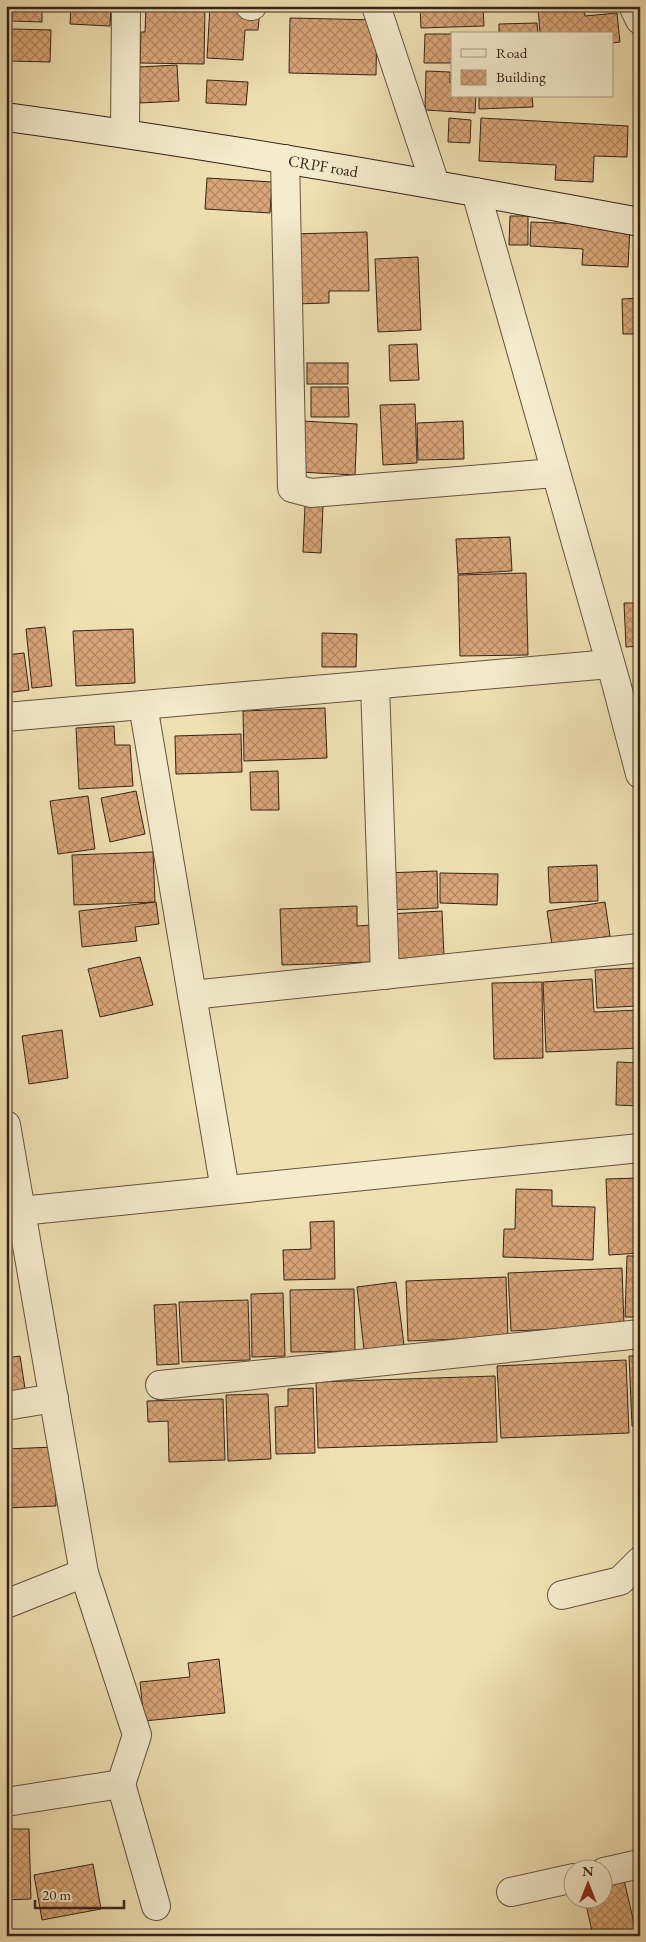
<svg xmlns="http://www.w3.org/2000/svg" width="646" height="1942" font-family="'EB Garamond',serif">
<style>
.building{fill:url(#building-cross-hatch);stroke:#35221b}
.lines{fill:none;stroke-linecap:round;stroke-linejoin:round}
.street-casing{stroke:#645241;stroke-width:30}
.secondary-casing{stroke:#35221b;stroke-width:30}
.street{stroke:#f5ecce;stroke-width:28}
.secondary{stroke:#f5ecce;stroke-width:28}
.labels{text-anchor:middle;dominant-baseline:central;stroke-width:4;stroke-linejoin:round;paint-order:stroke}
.street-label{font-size:16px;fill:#35221b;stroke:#f5ecce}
</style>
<defs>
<pattern id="building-cross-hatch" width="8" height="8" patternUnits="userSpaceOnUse" patternTransform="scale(1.25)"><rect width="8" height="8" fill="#daa679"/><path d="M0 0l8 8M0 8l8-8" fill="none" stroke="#b28762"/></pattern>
</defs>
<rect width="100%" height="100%" fill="#f0e1b3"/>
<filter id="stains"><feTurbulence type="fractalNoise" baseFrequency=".004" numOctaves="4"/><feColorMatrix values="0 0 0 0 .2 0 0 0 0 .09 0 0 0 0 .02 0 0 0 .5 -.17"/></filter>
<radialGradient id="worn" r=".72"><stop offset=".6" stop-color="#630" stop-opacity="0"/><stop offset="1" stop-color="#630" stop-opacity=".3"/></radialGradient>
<!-- building -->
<g class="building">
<polygon points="13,6 42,6 42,22 12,21"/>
<polygon points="71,6 111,6 110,26 70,24"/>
<polygon points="146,6 205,6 204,64 140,63 141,32 145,32"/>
<polygon points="210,6 260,9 258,30 245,30 243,60 207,58"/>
<polygon points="420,6 483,6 484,26 421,28"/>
<polygon points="538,6 584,6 585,16 617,13 620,42 612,43 612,34 540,34"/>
<polygon points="290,18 377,20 376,75 289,73"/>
<polygon points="537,23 538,34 499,34 499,24"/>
<polygon points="12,29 51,30 50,62 10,61"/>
<polygon points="425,34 452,34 452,63 424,63"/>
<polygon points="177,65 179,101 140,103 138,67"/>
<polygon points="426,71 450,72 450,83 452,83 452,96 476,96 475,113 425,110"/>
<polygon points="207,80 248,82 246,105 206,103"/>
<polygon points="479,96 532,96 533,107 479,109"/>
<polygon points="449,118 471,120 470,143 448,142"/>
<polygon points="481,118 628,126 627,157 594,156 593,182 555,180 556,165 479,161"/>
<polygon points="207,178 272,182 270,213 205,209"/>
<polygon points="510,216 528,216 528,245 509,245"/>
<polygon points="531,222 630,226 628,267 582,265 583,249 530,246"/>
<polygon points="367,232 369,291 329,291 329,303 293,304 291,234"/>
<polygon points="418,257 421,330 378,332 375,259"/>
<polygon points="640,298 640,334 623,334 622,299"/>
<polygon points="417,344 419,380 390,381 389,345"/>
<rect x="307" y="363" width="41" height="21"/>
<polygon points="311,387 348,387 349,417 311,417"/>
<polygon points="415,404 417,463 383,465 380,405"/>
<polygon points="302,421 357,424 355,475 299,472"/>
<polygon points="463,421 464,459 418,460 417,423"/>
<polygon points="305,505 323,506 321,553 303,552"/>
<polygon points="510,537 512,571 458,574 456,539"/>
<polygon points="526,573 528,655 460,656 458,575"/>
<polygon points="624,603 640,603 640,646 626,647"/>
<polygon points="45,627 52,686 32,688 26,629"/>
<polygon points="133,629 135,683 76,686 73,631"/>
<polygon points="322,633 357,634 356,667 322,667"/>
<polygon points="24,653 29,690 6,693 6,655"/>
<polygon points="325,708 327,758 244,761 243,711"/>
<polygon points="114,726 115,745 130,745 133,786 79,789 76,728"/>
<polygon points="241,734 242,772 176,774 175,736"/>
<polygon points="278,771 279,810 251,810 250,772"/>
<polygon points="136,791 145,834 110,842 101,798"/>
<polygon points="88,796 95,849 58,854 50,801"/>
<polygon points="153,852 155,902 74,905 72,855"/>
<polygon points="597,865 598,901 550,903 548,867"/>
<polygon points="437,871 438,908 387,910 385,873"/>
<polygon points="440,873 498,874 497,905 440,903"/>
<polygon points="156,902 159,924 135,927 137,941 82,947 79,911"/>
<polygon points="605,902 610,936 552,945 547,911"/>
<polygon points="357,906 357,926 372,925 373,962 282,965 280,909"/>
<polygon points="442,911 444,957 390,959 388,914"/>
<polygon points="140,957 153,1005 100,1017 88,969"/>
<polygon points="635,968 637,1006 597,1008 595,970"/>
<polygon points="592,979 594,1012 640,1010 640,1048 546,1052 543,982"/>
<polygon points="542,982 543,1058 494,1059 492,983"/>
<polygon points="62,1030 68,1078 29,1084 22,1036"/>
<polygon points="617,1062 640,1063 640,1106 616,1105"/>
<polygon points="640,1178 640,1253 609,1255 606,1179"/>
<polygon points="516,1189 552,1190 552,1206 595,1207 593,1260 503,1257 504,1229 515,1229"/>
<polygon points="334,1221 335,1279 284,1280 283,1250 311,1249 310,1222"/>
<polygon points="627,1256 640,1256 640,1317 625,1317"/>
<polygon points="622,1268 624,1326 511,1331 508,1273"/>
<polygon points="506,1277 508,1337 408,1341 406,1281"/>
<polygon points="396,1282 404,1345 364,1350 357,1287"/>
<polygon points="354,1289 355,1351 291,1352 290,1290"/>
<polygon points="283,1293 285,1356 252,1357 251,1294"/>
<polygon points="248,1300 250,1360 182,1362 179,1302"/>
<polygon points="176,1304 179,1364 157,1365 154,1305"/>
<polygon points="20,1356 26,1395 6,1398 6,1358"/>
<polygon points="629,1356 640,1356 640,1426 632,1426"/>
<polygon points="626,1360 629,1433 501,1438 497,1366"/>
<polygon points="495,1376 497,1442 318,1448 316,1382"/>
<polygon points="313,1388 315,1453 276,1454 275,1407 288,1406 288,1389"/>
<polygon points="268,1394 271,1459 228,1461 226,1395"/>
<polygon points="223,1399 225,1460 169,1462 168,1421 148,1422 147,1401"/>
<polygon points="54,1447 56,1506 6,1508 6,1449"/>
<polygon points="219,1659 225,1713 144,1721 140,1682 190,1677 188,1663"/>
<polygon points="6,1829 29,1829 31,1899 6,1900"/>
<polygon points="93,1864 101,1909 42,1920 34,1875"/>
<polygon points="624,1880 637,1936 593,1936 585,1900 604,1900 604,1885"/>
</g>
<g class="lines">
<!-- street casing -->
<g class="street-casing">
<g id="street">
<polyline points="250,6 252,6"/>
<polyline points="376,6 435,184"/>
<polyline points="633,6 640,20"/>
<polyline points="125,133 126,6"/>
<polyline points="285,159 292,488 311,493 555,473"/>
<polyline points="476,192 616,683 640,774"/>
<polyline points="375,685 385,975"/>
<polyline points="143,705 225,1190"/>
<polyline points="6,717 610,664"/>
<polyline points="192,995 640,948"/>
<polyline points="6,1125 21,1211 6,1214"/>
<polyline points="160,1385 640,1334"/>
<polyline points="6,1406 54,1398"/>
<polyline points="562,1595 620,1581 640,1561"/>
<polyline points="6,1604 84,1573"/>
<polyline points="121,1784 156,1906"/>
<polyline points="6,1802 121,1784 137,1735 84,1573 21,1211 640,1148"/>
<polyline points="604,1872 640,1864"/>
<polyline points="511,1892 574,1878"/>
</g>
</g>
<!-- secondary casing -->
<g class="secondary-casing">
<g id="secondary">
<path id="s1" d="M6,117c213,29 423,66 634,105"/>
</g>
</g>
<!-- street -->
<use href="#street" class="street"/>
<!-- secondary -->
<use href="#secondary" class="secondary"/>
</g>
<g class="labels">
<!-- street labels -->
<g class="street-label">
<text stroke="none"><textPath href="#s1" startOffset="321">CRPF road</textPath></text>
</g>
</g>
<!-- margin -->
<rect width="646" height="1942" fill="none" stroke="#f0e1b3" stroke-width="25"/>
<rect x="8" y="8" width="631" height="1927" fill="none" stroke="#35221b" stroke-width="2.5"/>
<rect x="12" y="12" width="621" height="1917" fill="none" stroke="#35221b"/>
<!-- legend -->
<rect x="451" y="32" width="162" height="65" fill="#f5ecce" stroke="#a89b86"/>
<rect x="461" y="49" width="25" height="8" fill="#f5ecce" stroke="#a89b86"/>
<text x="496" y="58" font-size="15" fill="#35221b">Road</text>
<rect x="461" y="70" width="25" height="15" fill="url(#building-cross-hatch)" stroke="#a89b86"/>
<text x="496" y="82" font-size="15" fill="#35221b">Building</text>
<!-- north arrow -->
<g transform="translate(588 1884)"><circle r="24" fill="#f5ecce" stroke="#a89b86"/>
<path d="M0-4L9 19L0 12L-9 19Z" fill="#8f2418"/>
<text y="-8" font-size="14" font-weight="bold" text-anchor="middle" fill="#35221b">N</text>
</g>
<!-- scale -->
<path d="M35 1900v8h89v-8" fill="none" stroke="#35221b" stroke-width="2.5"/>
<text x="42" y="1900" font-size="15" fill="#35221b" stroke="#f5ecce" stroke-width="4" paint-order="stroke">20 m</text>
<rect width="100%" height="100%" filter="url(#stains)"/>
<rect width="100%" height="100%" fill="url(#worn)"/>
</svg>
